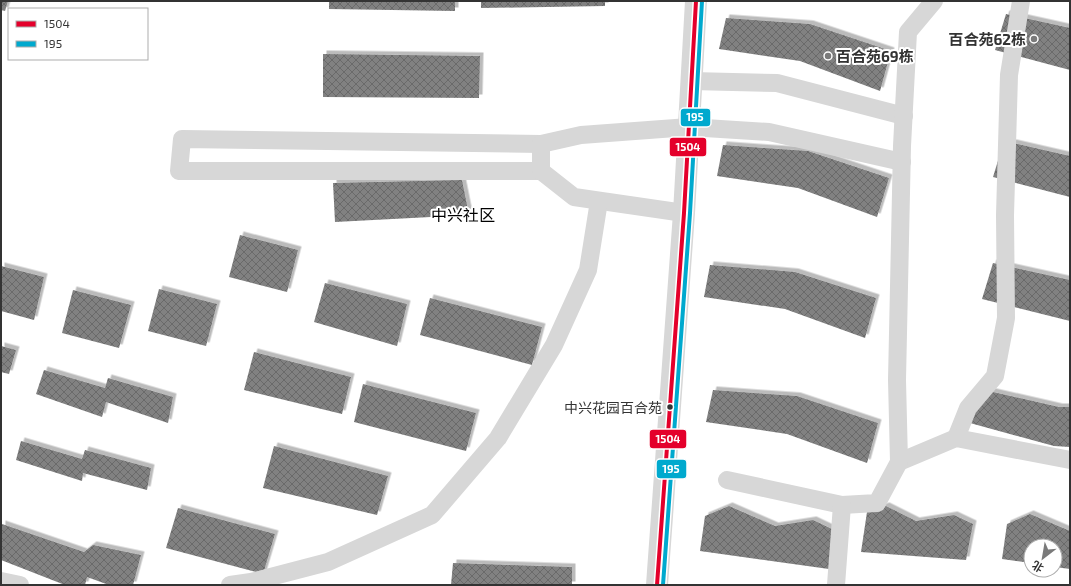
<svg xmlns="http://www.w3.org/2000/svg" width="1071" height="586" font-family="'Exo 2','Noto Sans SC',sans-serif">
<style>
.building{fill:url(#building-cross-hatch);filter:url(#shadow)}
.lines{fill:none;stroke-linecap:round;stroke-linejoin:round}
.minor{stroke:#d7d7d7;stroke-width:18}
.tertiary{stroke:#d7d7d7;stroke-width:22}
.bus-1-casing{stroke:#fff;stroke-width:7}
.bus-2-casing{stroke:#fff;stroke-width:7}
.bus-1{stroke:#e4002b;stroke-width:4}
.bus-2{stroke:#00a9ce;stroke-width:4}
.poi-dot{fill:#7a7a7a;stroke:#fff;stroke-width:1.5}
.bus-dot{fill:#333;stroke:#fff;stroke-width:1.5}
.labels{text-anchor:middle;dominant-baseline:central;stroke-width:4;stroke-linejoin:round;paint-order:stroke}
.bus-label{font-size:14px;fill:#333;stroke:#fff;text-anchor:end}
.poi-label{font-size:15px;font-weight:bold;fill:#333;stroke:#fff;text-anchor:end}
.neighbourhood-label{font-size:16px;fill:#000;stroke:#fff}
.line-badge{stroke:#fff;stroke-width:1.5}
.badge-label{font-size:11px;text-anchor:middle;font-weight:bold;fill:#fff}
</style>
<defs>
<pattern id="building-cross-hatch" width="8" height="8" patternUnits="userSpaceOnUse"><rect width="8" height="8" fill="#818181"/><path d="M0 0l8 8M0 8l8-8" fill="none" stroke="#6a6a6a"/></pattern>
<filter id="shadow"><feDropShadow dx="3.5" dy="-3.5" stdDeviation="0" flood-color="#0004"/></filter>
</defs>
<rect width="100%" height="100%" fill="#fff"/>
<!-- building -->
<g class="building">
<polygon points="1,1 8,1 5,11 1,10"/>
<polygon points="329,1 455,1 455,11 329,9"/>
<polygon points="481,1 605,1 605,6 481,8"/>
<polygon points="1006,14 1070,28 1070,70 995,50"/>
<polygon points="726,18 810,24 891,51 880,91 800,61 719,49"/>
<polygon points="323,54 480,56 479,98 323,97"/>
<polygon points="1004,141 1070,156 1070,197 993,177"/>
<polygon points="723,145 808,151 889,178 877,217 798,188 717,176"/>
<polygon points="462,180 469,215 335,222 333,183"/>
<polygon points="240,235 298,250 287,292 229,277"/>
<polygon points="993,263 1070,280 1070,321 982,299"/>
<polygon points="710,265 795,272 876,298 865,338 785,309 704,297"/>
<polygon points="1,266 44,277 34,320 1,311"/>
<polygon points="325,283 407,304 397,346 314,322"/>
<polygon points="159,289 217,304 206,346 148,331"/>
<polygon points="73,290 131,305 119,348 62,333"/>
<polygon points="430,298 542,327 532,365 420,335"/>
<polygon points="1,346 16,350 9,374 1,372"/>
<polygon points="254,352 351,377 342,414 244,390"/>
<polygon points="44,370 105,388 108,378 173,397 168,423 106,402 102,417 36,394"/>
<polygon points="363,384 476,413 466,451 354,422"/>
<polygon points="980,389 1059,407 1070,407 1070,447 1054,446 970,423"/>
<polygon points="713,390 797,396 878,423 867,463 787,434 706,422"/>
<polygon points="21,441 82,459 85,450 151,468 147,490 83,473 82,481 16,460"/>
<polygon points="274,446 388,476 377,515 263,488"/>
<polygon points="729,506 775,526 813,520 832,529 829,569 700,551 705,516"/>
<polygon points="886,506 916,521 954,515 973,524 966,560 861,552 867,512"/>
<polygon points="178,508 275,534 263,574 166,548"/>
<polygon points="1030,514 1070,531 1070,569 1055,567 1055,546 1031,546 1031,563 1002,559 1007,524"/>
<polygon points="2,524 84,552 93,545 141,555 133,585 109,585 87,577 85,585 65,585 1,560"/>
<polygon points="453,563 572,567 572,585 451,585"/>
</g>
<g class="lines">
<!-- minor -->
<g class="minor">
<polyline points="691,81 777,83 904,116"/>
<polyline points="541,144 182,139 179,171 541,171"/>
<polyline points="684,213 574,197 541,171 541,144 581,135 689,127 769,132 902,162"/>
<polyline points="956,438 968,408 995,376 1006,318 1005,215 1009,75 1021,1"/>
<polyline points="899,462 956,438 1070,460"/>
<polyline points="727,480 842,505 877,503 899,462 897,380 902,146 908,32 934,1"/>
<polyline points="1,581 20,585"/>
<polyline points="230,585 251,582 328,562 432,515 498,438 554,345 588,270 599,201"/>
<polyline points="836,585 842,505"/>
</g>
<!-- tertiary -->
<polyline class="tertiary" points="657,585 684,213 696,1"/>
<!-- bus-1 casing -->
<g class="bus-1-casing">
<polyline id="bus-1" points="657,585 684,213 696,1"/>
</g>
<!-- bus-2 casing -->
<g class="bus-2-casing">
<polyline id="bus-2" points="663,585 690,213 702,1"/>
</g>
<!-- bus-1 -->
<use href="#bus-1" class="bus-1"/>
<!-- bus-2 -->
<use href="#bus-2" class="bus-2"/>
</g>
<!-- markers -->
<g class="poi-dot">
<circle cx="1034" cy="39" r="4"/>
<circle cx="828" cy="56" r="4"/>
</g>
<circle class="bus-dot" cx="670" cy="407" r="3.5"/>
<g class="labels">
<!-- bus labels -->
<g class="bus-label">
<text x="662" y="407">中兴花园百合苑</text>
</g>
<!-- poi labels -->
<g class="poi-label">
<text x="1026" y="39">百合苑62栋</text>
<text x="836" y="56" text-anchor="start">百合苑69栋</text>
</g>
<!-- neighbourhood labels -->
<g class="neighbourhood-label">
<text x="463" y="214">中兴社区</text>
</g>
</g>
<g class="line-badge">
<rect x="680" y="108" width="31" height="19" rx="4" fill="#00a9ce"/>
<rect x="669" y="137" width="38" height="20" rx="4" fill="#e4002b"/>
<rect x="649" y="429" width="38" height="20" rx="4" fill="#e4002b"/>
<rect x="656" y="459" width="31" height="20" rx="4" fill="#00a9ce"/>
</g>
<g class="badge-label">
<text x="695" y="121">195</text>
<text x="688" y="151">1504</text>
<text x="668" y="443">1504</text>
<text x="671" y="473">195</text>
</g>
<!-- border -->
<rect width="1071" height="586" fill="none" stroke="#333333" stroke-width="4"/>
<!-- legend -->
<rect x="8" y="8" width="140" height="52" fill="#ffffff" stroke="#adadad"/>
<rect x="16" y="21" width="20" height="6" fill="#e4002b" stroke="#adadad"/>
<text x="44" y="28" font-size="12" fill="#333333">1504</text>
<rect x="16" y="41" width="20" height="6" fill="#00a9ce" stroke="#adadad"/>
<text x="44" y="48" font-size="12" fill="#333333">195</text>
<!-- north arrow -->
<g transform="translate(1043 558) rotate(211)"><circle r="19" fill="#ffffff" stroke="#adadad"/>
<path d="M0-3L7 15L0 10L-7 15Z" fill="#7a7a7a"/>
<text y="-6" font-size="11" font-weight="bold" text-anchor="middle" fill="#333333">北</text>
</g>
</svg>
